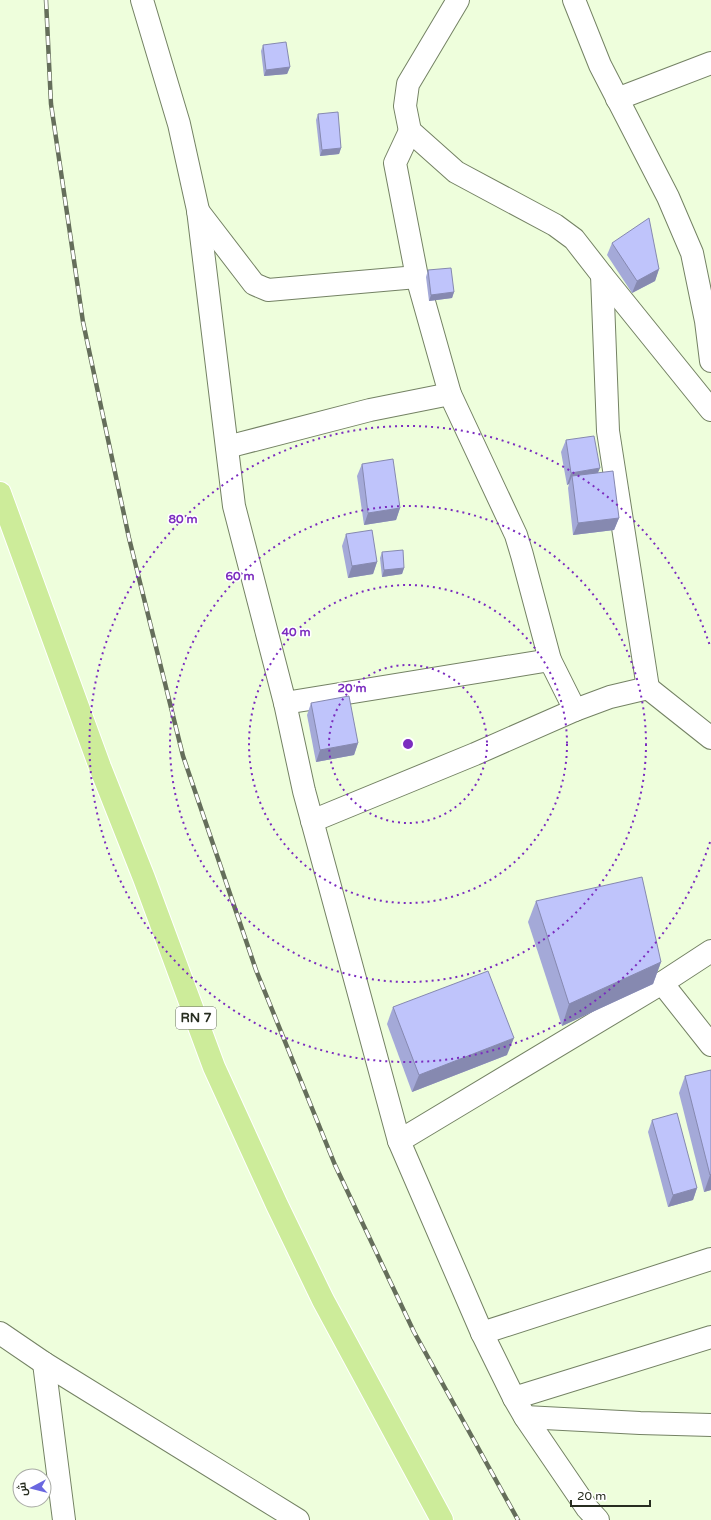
<svg xmlns="http://www.w3.org/2000/svg" width="711" height="1520" font-family="'Varela Round',Cairo,sans-serif">
<style>
.lines{fill:none;stroke-linecap:round;stroke-linejoin:round}
.street-casing{stroke:#748264;stroke-width:24}
.secondary-casing{stroke:#748264;stroke-width:24}
.primary-casing{stroke:#fff;stroke-width:24}
.street{stroke:#fff;stroke-width:22}
.secondary{stroke:#fff;stroke-width:22}
.primary{stroke:#cdec9a;stroke-width:22}
.rail-casing{stroke:#656e5b;stroke-width:4.5}
.rail{stroke:#fff;stroke-width:3;stroke-dasharray:9;stroke-linecap:butt}
.wall{fill:#a4a9d8}
.shaded-wall{fill:#8689b0}
.building{fill:#bfc4fb;stroke:#8689b0}
.ring{fill:none;stroke:#7b2cbf;stroke-width:2;stroke-dasharray:2 4}
.labels{text-anchor:middle;dominant-baseline:central;stroke-width:3;stroke-linejoin:round;paint-order:stroke}
.shield{fill:#fff;stroke:#686c63;stroke-width:1}
.shield-label{font-size:13px;font-weight:bold;fill:#272d20}
.centre{fill:#7b2cbf;stroke:#fff;stroke-width:2}
.ring-label{font-size:12px;text-anchor:middle;font-weight:bold;fill:#7b2cbf;stroke:#fff;stroke-width:3;stroke-linejoin:round;paint-order:stroke}
</style>
<rect width="100%" height="100%" fill="#eefedc"/>
<g class="lines">
<!-- street casing -->
<g class="street-casing">
<g id="street">
<polyline points="142,0 179,124 198,210 234,506 285,703 304,791 399,1141 482,1333 514,1398 525,1417 587,1508 598,1520"/>
<polyline points="458,0 408,84 405,106 410,131 456,172 555,225 574,239 602,275 711,410"/>
<polyline points="574,0 600,65 668,197 692,253 706,321 711,361"/>
<polyline points="617,99 711,63"/>
<polyline points="410,131 395,163 417,277 450,394 516,535 522,555 550,660"/>
<polyline points="198,211 254,284 268,290 417,277"/>
<polyline points="602,275 608,431 648,688"/>
<polyline points="227,447 370,410 450,394"/>
<polyline points="285,703 550,660 575,710"/>
<polyline points="312,821 475,754 575,710 610,697 648,688 711,738"/>
<polyline points="662,983 711,1045"/>
<polyline points="399,1141 662,983 711,951"/>
<polyline points="482,1333 711,1259"/>
<polyline points="44,1363 64,1520"/>
<polyline points="514,1398 711,1337"/>
<polyline points="525,1417 640,1423 711,1425"/>
</g>
</g>
<!-- secondary casing -->
<g class="secondary-casing">
<polyline id="secondary" points="0,1333 44,1363 298,1520"/>
</g>
<!-- primary casing -->
<g class="primary-casing">
<polyline id="primary" points="0,493 100,767 144,878 214,1067 277,1205 323,1300 442,1520"/>
</g>
<!-- street -->
<use href="#street" class="street"/>
<!-- secondary -->
<use href="#secondary" class="secondary"/>
<!-- primary -->
<use href="#primary" class="primary"/>
<!-- rail casing -->
<g class="rail-casing">
<polyline id="rail" points="46,0 51,104 83,322 129,538 183,756 256,970 335,1165 414,1332 518,1520"/>
</g>
<!-- rail -->
<use href="#rail" class="rail"/>
</g>
<!-- wall -->
<g class="wall">
<polygon points="263,45 290,67 287,74 264,76 261,51"/>
<polygon points="318,114 341,148 339,154 320,156 316,120"/>
<polygon points="612,243 659,269 655,281 632,293 607,255"/>
<polygon points="428,270 454,292 452,298 429,301 426,277"/>
<polygon points="566,440 598,473 619,518 614,530 573,535 568,488 569,484 567,485 561,452"/>
<polygon points="362,464 400,508 396,520 364,525 357,476"/>
<polygon points="346,534 377,562 373,574 348,578 342,546"/>
<polygon points="382,552 404,568 402,574 382,577 380,558"/>
<polygon points="311,703 358,743 354,755 316,762 307,715"/>
<polygon points="536,901 661,962 653,984 562,1026 528,922"/>
<polygon points="393,1007 507,1055 412,1092 387,1024"/>
<polygon points="711,1070 711,1190 704,1192 679,1093 685,1076"/>
<polygon points="652,1120 697,1188 693,1200 668,1207 648,1132"/>
</g>
<!-- shaded-wall -->
<g class="shaded-wall">
<polygon points="290,67 287,74 264,76 266,70"/>
<polygon points="341,148 339,154 320,156 322,150"/>
<polygon points="659,269 655,281 632,293 637,281"/>
<polygon points="454,292 452,298 429,301 431,295"/>
<polygon points="600,468 595,480 572,476 569,484 567,485 571,473"/>
<polygon points="400,508 396,520 364,525 368,513"/>
<polygon points="619,518 614,530 573,535 578,523"/>
<polygon points="377,562 373,574 348,578 352,566"/>
<polygon points="404,568 402,574 382,577 384,570"/>
<polygon points="358,743 354,755 316,762 320,750"/>
<polygon points="661,962 653,984 562,1026 569,1004"/>
<polygon points="514,1038 507,1055 412,1092 419,1075"/>
<polygon points="711,1174 711,1190 704,1192 710,1175"/>
<polygon points="697,1188 693,1200 668,1207 673,1195"/>
</g>
<!-- building -->
<g class="building">
<polygon points="286,42 290,67 266,70 263,45"/>
<polygon points="338,112 341,148 322,150 318,114"/>
<polygon points="649,218 659,269 637,281 612,243"/>
<polygon points="451,268 454,292 431,295 428,270"/>
<polygon points="594,436 600,468 571,473 566,440"/>
<polygon points="393,459 400,508 368,513 362,464"/>
<polygon points="613,471 619,518 578,523 572,476"/>
<polygon points="372,530 377,562 352,566 346,534"/>
<polygon points="403,550 404,568 384,570 382,552"/>
<polygon points="349,696 358,743 320,750 311,703"/>
<polygon points="642,877 661,962 569,1004 536,901"/>
<polygon points="488,971 514,1038 419,1075 393,1007"/>
<polygon points="711,1070 711,1174 710,1175 685,1076"/>
<polygon points="677,1113 697,1188 673,1195 652,1120"/>
</g>
<!-- distance rings -->
<g class="ring">
<circle cx="408" cy="744" r="79"/>
<circle cx="408" cy="744" r="159"/>
<circle cx="408" cy="744" r="238"/>
<path d="M710 842A318 318 0 1 1 710 646"/>
</g>
<g class="labels">
<!-- shield labels -->
<rect class="shield" x="176" y="1007" width="40" height="22" rx="3"/>
<g class="shield-label">
<text x="196" y="1018">RN 7</text>
</g>
</g>
<circle cx="408" cy="744" r="6" class="centre"/>
<g class="ring-label">
<text x="183" y="523">80 m</text>
<text x="240" y="580">60 m</text>
<text x="296" y="636">40 m</text>
<text x="352" y="692">20 m</text>
</g>
<!-- north arrow -->
<g transform="translate(32 1488) rotate(263)"><circle r="19" fill="#ffffff" stroke="#a9aba6"/>
<path d="M0-3L7 15L0 10L-7 15Z" fill="#6a67e0"/>
<text y="-6" font-size="11" font-weight="bold" text-anchor="middle" fill="#272d20">ش</text>
</g>
<!-- scale -->
<path d="M571 1500v6h79v-6" fill="none" stroke="#272d20" stroke-width="2"/>
<text x="577" y="1500" font-size="12" fill="#272d20" stroke="#ffffff" stroke-width="3" paint-order="stroke">20 m</text>
</svg>
